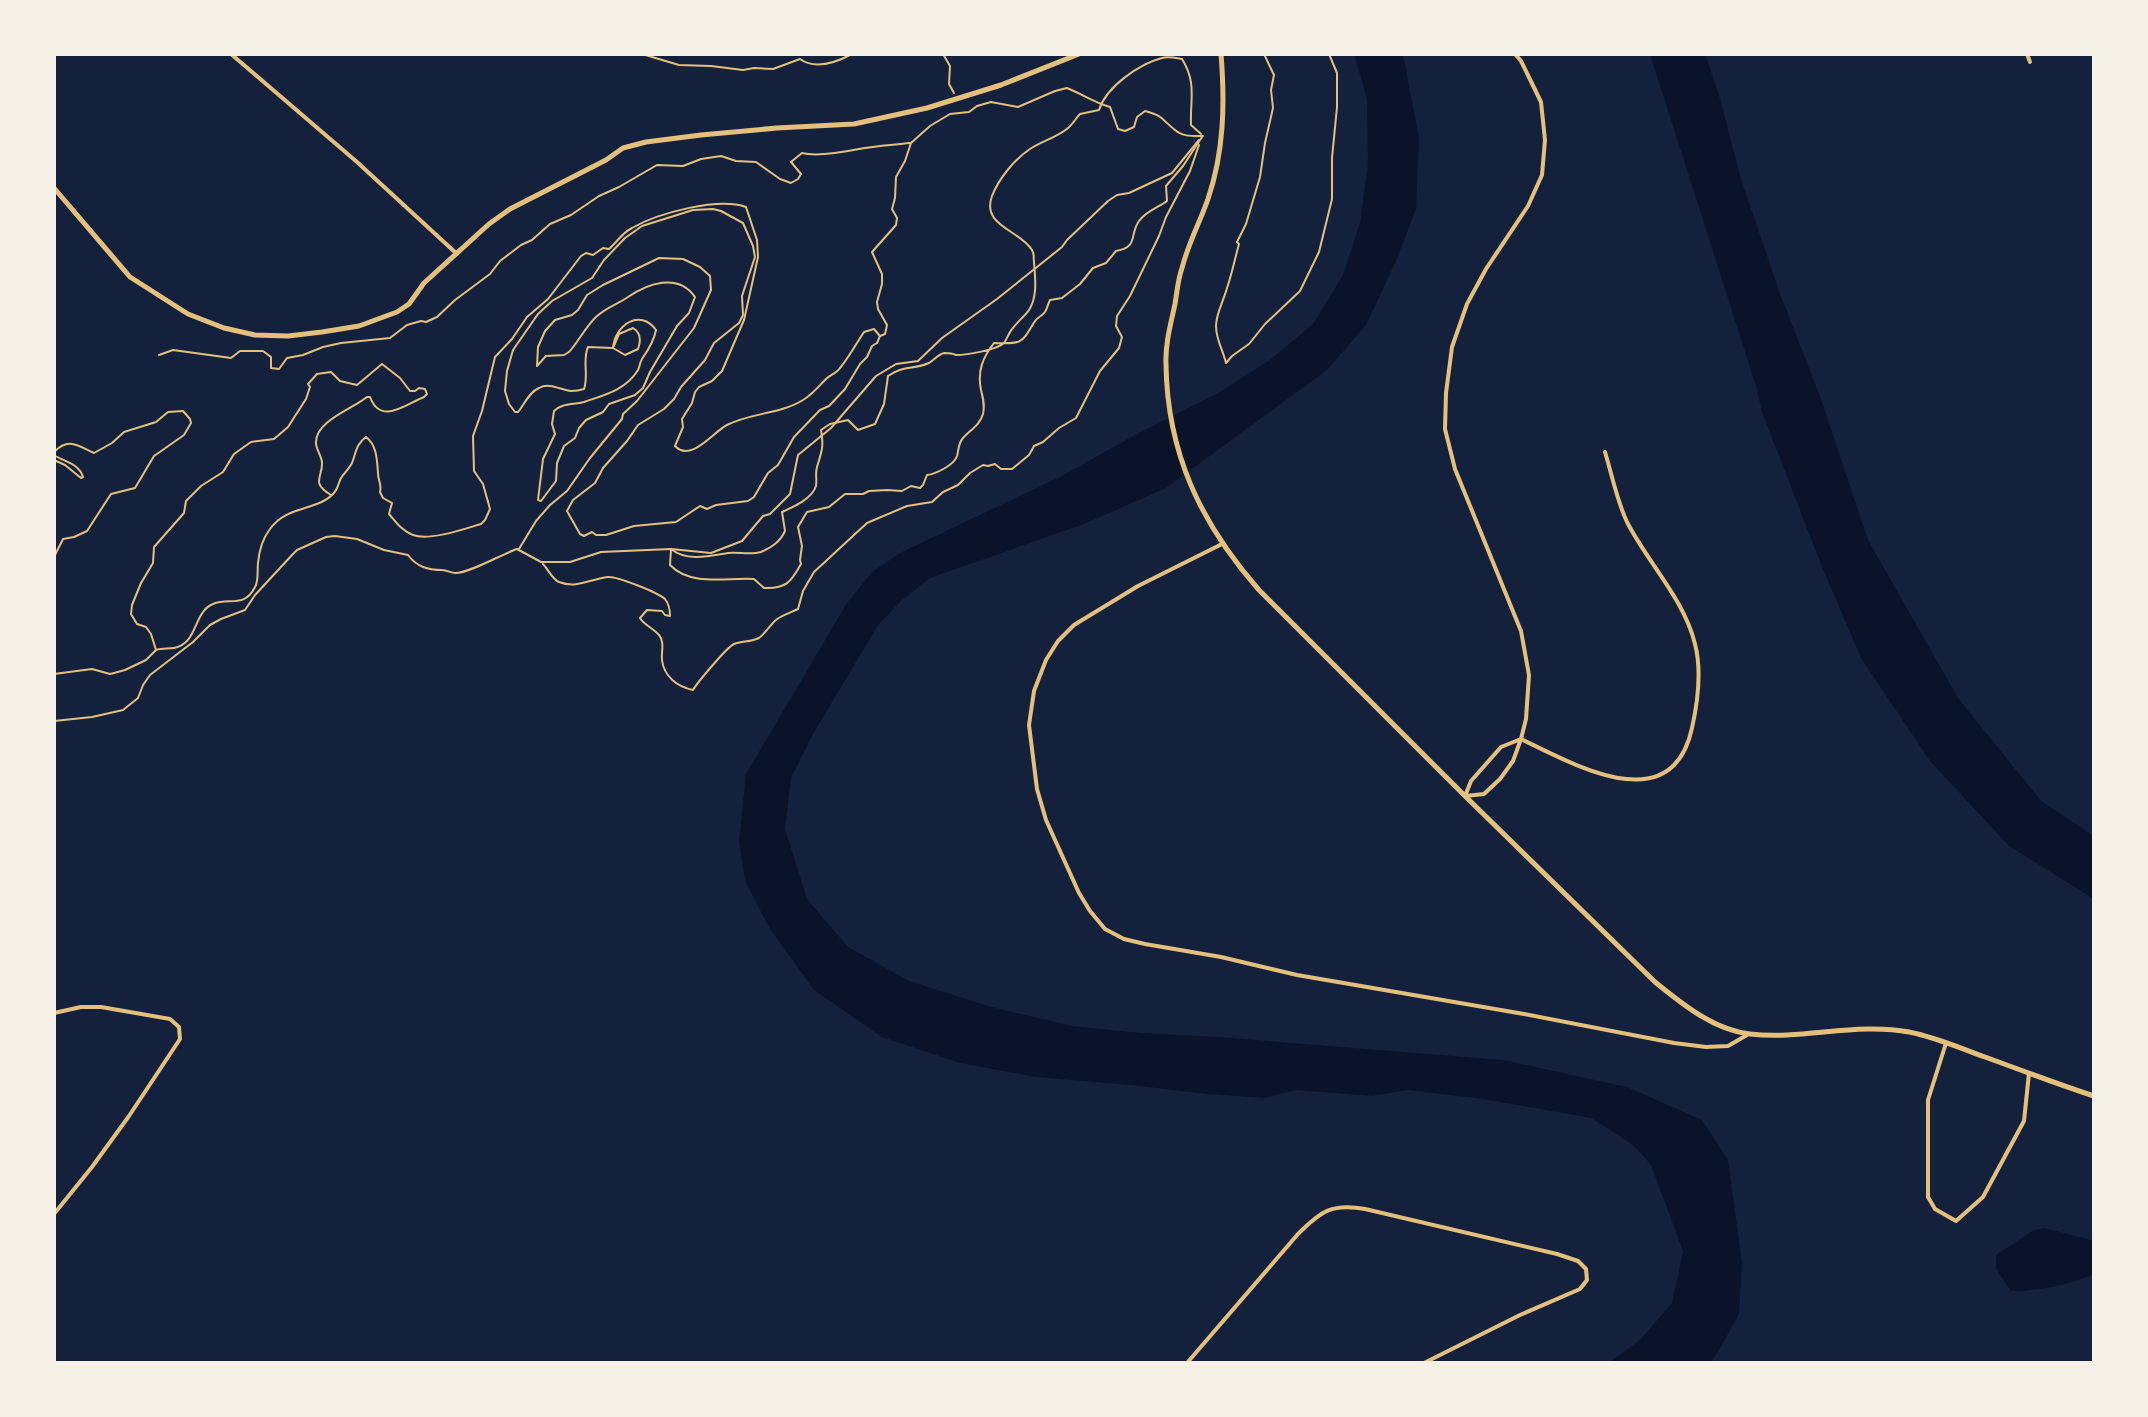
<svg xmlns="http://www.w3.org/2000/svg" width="2148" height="1417" font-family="'IBM Plex Serif',serif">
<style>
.water{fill:#0b132b}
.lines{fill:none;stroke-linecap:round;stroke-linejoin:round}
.path{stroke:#e5c07b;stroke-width:2}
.minor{stroke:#e5c07b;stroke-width:4}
.tertiary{stroke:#e5c07b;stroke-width:5}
</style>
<rect width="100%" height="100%" fill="#14213d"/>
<!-- water -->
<g class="water">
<polygon points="1354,54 1403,54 1419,138 1416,209 1396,261 1366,325 1327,370 1166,488 1084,524 930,578 902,600 878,625 813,734 791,778 785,829 807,899 848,947 909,981 988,1006 1072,1026 1141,1033 1218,1037 1503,1060 1627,1087 1702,1120 1728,1160 1742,1263 1739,1314 1717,1354 1710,1363 1608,1363 1640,1340 1672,1303 1683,1251 1651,1165 1638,1150 1626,1140 1591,1118 1483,1099 1408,1090 1372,1096 1296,1090 1265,1098 1207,1094 1131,1085 1036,1077 960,1063 882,1037 814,990 770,929 745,881 739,842 746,774 847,603 873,571 902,552 1062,476 1135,435 1220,392 1270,360 1313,324 1343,275 1360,223 1368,164 1367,99"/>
<polygon points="1650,54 1705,54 1719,95 1741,179 1779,291 1821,399 1868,540 1958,698 2041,801 2094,836 2094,899 2009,846 1930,761 1861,658 1822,567 1762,412 1756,386"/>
<path d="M2045,1228l49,13v33c-22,10 -59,18 -83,17l-15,-22v-14l38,-25z"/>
</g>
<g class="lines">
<!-- path -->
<g class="path">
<path d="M642,54l37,11 32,1 32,4 11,-2 19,1 27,-10c15,11 37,3 52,-5"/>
<polyline points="943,54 950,66 949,84 954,93"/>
<path d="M1264,54l10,21 -3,15 2,18 -8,35 -5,34 -14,47 -9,18 2,2c-4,14 -7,30 -12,44 -3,12 -11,25 -11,38 0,14 7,24 10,37l6,-7 17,-12 16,-20 35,-33 19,-39 13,-53v-41l5,-51v-34l-8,-19"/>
<path d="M1201,134l-10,-9c-1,-26 6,-42 -9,-66 -6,-1 -14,-3 -20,-1 -23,6 -56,29 -63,52l-19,4c-4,4 -7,10 -12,14 -10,9 -26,13 -38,21 -15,10 -31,29 -38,47 -11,30 28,34 40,54 3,6 1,5 2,12 1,15 4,34 -5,48 -4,6 -11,11 -16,18 -4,4 -6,11 -9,15 -7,7 -38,12 -48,12 -2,-1 -9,-2 -12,-2 -5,1 -10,7 -15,10 -16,7 -25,2 -41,13l-4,28 -9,20 -17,6 -10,-10 -18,4 -9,6c3,16 1,21 -4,37 -2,6 0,12 -1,19 -4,13 -23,21 -34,26l3,19c-5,11 -13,16 -24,21 -10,3 -22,0 -33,1 -18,3 -41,9 -57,-4l-1,16c21,22 58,12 84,14l10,9c22,1 27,-6 37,-24l-1,-4 2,-14 -4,-19 9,-15 22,-5 16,-13h18l6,-3 18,-1 15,1 9,-5 9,2 3,-3 4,-10c9,-1 27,-10 30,-19 2,-7 1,-12 6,-18 7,-8 17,-13 20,-24 2,-9 0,-16 -2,-24 -4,-19 2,-33 13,-47 29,1 27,1 41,-22 3,-4 7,-5 10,-9 2,-3 3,-8 5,-12l12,-2 18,-14 13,-16 13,-5 10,-12c23,-4 13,-16 23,-30 6,-9 20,-14 28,-20l-1,-15 17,-20 19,-29"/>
<path d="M159,355l14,-5 58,8 9,-7h23l8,6v11l8,1 8,-11 16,-3 20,-8 18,-4 49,-5 17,-13 14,-4 5,1 11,-5 18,-17 35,-26 10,-13 21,-16 11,-5 18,-16 21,-9 28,-19 20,-9 38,-22 26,1 18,-7 20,-3 15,5 20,1 24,17 11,4 7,-4 3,-5 -10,-12 11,-9c15,4 42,-1 57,-4 16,-3 34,-4 51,-6"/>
<path d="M54,452c15,-15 24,-6 40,1l18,-10 12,-11 32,-10 12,-10 15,-1 7,8 1,4 -7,12 -30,21 -19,32 -24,6 -24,37 -13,6 -11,2 -9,18"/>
<path d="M54,455c10,7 25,8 29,22l-2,1 -16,-13 -11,-5"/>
<path d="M519,549l17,-28 14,-16 17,-14 23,-33 32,-39 1,-5 14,-13 57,-73 17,-38 -1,-14 -10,-9 -17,-8 -24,-1 -56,27 -16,10 -9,15 -6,5 -17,5 -10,11 -7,16 -1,19 9,-10 18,-1 5,-3c9,-10 18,-27 27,-35 9,-9 22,-13 32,-20 19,-13 50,-25 67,0l-6,16 -12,13 -27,46 -7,16 -8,7 -26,9 -6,8 -17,8 -7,8 -4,10 -11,8 -7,17 -1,18 -15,20 -3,-1 5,-41 12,-25 -3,-10 2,-13c8,-8 19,-6 30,-9 20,-7 42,-12 54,-32 2,-4 2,-8 4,-11 7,-10 12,-18 14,-29 -16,-22 -41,-5 -43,18l6,-14 14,-6c8,5 8,13 5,21l-13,6 -12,-7 -25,-1c-6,14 1,28 -4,42 -3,1 -9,2 -13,2 -10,-1 -22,-9 -32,-3 -10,4 -15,17 -21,24h-3l-6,-8 -4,-13 2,-20 6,-21 25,-36 14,-13 40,-23 12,-18 21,-22 17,-12 51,-16 20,-1 8,2 22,12 10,23 2,11 -13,39 1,19 -4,8 -25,20 -9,17 -24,27 -7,12 -10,10 -26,16 -11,16 -24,27 -8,15 -22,17 -6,11 13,23 4,2 8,-4 4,3h10l28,-9 42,-4 24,-16 7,3 9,-4 32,-4 6,-4 14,-24 10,-8 16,-28 26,-27 9,-4 16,-17 15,-25 7,-7 5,-11 5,-3 3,-7"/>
<path d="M543,564c5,5 9,15 16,18 18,7 31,-3 49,-5 8,-1 49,15 57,22 4,5 5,11 5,17l-5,-1 -3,-4 -15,-1 -7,8c4,7 13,10 19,17 6,7 2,17 3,25 2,17 16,27 31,30 4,-7 34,-43 41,-46 8,-3 17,-2 25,-6 6,-4 11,-13 17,-18 6,-5 14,-7 22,-11l5,-18 11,-19 53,-49 40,-17 25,-4 11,-10 15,-7 12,-12 13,-8 5,1 7,-2 6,5h11l17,-14 5,-9 9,-4 16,-14 17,-10 24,-47 19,-23 3,-11 -6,-11 1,-10 13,-20 29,-60 7,-19 24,-46 9,-26"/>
<path d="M156,650l-5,-16 -5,-7 -9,-3 -6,-10 1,-9 9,-22 12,-20 1,-16 30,-34 2,-12 15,-15 22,-14 11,-18 17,-12 23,-3 14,-12 18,-28 4,-12 -2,-3 9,-10 14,-2 9,9 17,4 25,-21 18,14 10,13h5l4,-3 6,1 2,5 -3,3c-18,7 -43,29 -54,0h-3c-13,11 -52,24 -51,46 0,6 5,12 6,19 1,16 -12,20 9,33"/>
<path d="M54,674l38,-5 18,5 4,-1 11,-3 21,-10 10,-10c6,-2 12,-1 18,-2 24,-4 19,-36 39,-44 16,-7 31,5 42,-17 4,-7 2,-16 3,-24 1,-11 5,-25 12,-34 17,-24 47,-18 63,-35 5,-5 5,-10 8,-16 3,-5 8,-9 11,-15 4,-10 4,-19 14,-26 11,8 11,24 12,36 0,8 4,11 2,19l3,6 9,5 -3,11c7,8 13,17 24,21 17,6 51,-6 68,-11l4,-4 5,-11 -7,-25 -9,-13 -1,-35 9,-25 13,-54 17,-18 15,-22 21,-18 33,-43 5,-3 7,2 10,-7 6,1c8,-7 13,-16 23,-21 26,-15 86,-31 114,-21l11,33 1,17 -14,63 -22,51 -10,10 -13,6 -4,5 -3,11 -10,16 1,8 -8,19c16,17 38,-14 52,-21 23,-12 54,-11 76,-25 9,-5 16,-14 23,-21 4,-4 11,-6 14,-11 9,-11 16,-24 24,-36l10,-3 6,7 5,-2 2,-9 -9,-16 -1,-7 5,-18v-10l-10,-22 24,-27 1,-7 -5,-9 3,-11 1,-21 9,-16 6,-18 19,-17 20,-12 19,-2 8,-6 14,-4 27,5 37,-16 12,-3c15,6 28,15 43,19l8,22 7,2 9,-4 3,-10 8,-6c19,5 16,8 30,19 8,7 18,6 28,6"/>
<path d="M54,721l38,-4 31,-7 15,-12 5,-13 7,-10 43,-33 17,-17 11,-6 24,-9 10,-15 37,-40 5,-5 29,-13 9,-1 22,3 27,11 24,5c9,12 20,15 34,15 5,0 9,3 13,3 13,1 47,-19 62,-24l24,13h29l31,-10 70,-3 40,4 31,-12 21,-25 7,-2 20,-20 8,-39 33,-27 45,-52 20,-12 22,-3 24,-23 55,-39 65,-52 5,-7 41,-39 9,-6 12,-2 43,-20 27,-33"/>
</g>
<!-- minor -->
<g class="minor">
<polyline points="231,54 357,162 457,254"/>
<polyline points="1515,54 1521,61 1541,102 1545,140 1542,175 1528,206 1486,269 1467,304 1452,347 1446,393 1445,429 1455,469 1521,631 1529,675 1526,719 1521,739 1513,761 1500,779 1484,794 1465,796 1471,781 1501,747 1521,739"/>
<polyline points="2027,54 2030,62"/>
<polyline points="1222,544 1138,586 1074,625 1058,641 1046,660 1034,691 1029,725 1037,789 1046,820 1079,893 1090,911 1105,929 1124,939 1145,944 1221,957 1297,975 1524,1014 1674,1043 1706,1047 1728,1046 1747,1035"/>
<path d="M1521,739c54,26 151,82 171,-11 6,-27 10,-57 3,-84 -11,-45 -47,-81 -68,-122 -10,-21 -15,-47 -22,-70"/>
<polyline points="54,1013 81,1007 101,1007 170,1019 179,1027 180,1039 129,1116 92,1167 54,1214"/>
<polyline points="1946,1043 1928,1100 1928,1197 1935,1209 1956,1221 1983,1197 2024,1121 2029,1073"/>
<path d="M1187,1363l111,-129c23,-23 34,-31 67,-25l192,45 21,7 8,8 1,11 -7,9 -60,26 -96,48"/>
</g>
<!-- tertiary -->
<g class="tertiary">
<path d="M1221,54c4,49 3,98 -13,145 -8,23 -20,45 -26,69 -4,11 -5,24 -7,36 -4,19 -10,40 -9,60 1,89 35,160 93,226l206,206 190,186c27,22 59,48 95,52 54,6 106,-12 159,-2 26,5 51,16 76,25 36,13 72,27 109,39"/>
<polyline points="54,188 130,277 188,314 224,328 255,335 288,336 322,332 359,326 397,312 409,304 424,283 489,224 510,209 606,160 623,148 646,142 701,135 777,128 854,124 927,108 1001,85 1079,54"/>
</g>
</g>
<!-- border -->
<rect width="2148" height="1417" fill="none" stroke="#f6f1e7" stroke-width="112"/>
</svg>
